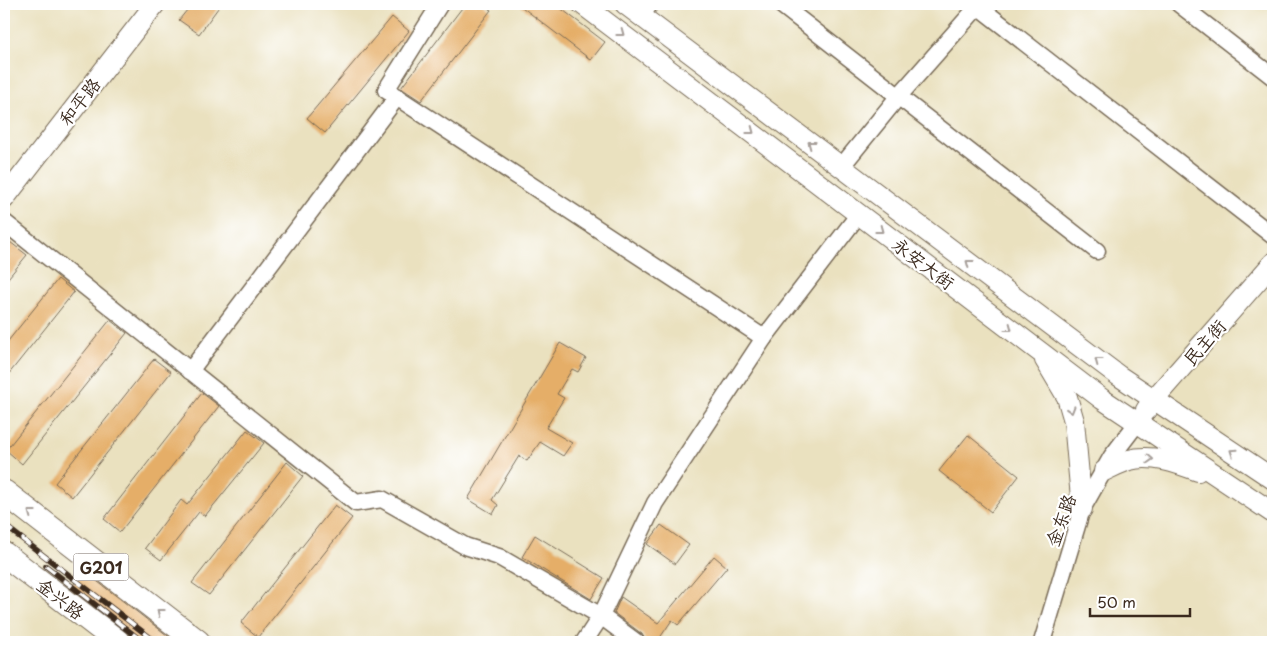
<svg xmlns="http://www.w3.org/2000/svg" width="1277" height="646" font-family="'Playpen Sans','LXGW WenKai TC',sans-serif">
<style>
.building{fill:#e5ae67}
.lines{fill:none;stroke-linecap:round;stroke-linejoin:round}
.minor-casing{stroke:#786a56;stroke-width:19}
.major-casing{stroke:#786a56;stroke-width:22}
.highway-casing{stroke:#786a56;stroke-width:26}
.minor{stroke:#fff;stroke-width:16}
.major{stroke:#fff;stroke-width:20}
.highway{stroke:#fff;stroke-width:24}
.rail-casing{stroke:#3b2a1e;stroke-width:5.5}
.rail{stroke:#fff;stroke-width:4;stroke-dasharray:11;stroke-linecap:butt}
.oneway{stroke:#a79f9a}
.labels{text-anchor:middle;dominant-baseline:central;stroke-width:4.5;stroke-linejoin:round;paint-order:stroke}
.shield{fill:#fff;stroke:#766a62;stroke-width:1}
.shield-label{font-size:16px;font-weight:bold;fill:#3b2a1e}
.street-label{font-size:18px;fill:#3b2a1e;stroke:#fff}
</style>
<rect width="100%" height="100%" fill="#fff"/>
<filter id="ink" filterUnits="userSpaceOnUse"><feTurbulence type="fractalNoise" baseFrequency=".02" numOctaves="2"/><feDisplacementMap in="SourceGraphic" scale="10" xChannelSelector="R" yChannelSelector="G"/><feConvolveMatrix kernelMatrix="1 2 1 2 8 2 1 2 1" color-interpolation-filters="sRGB"/></filter>
<filter id="wash" filterUnits="userSpaceOnUse"><feTurbulence type="fractalNoise" baseFrequency=".0096" numOctaves="4" result="noise"/><feDisplacementMap in="SourceGraphic" scale="20" xChannelSelector="R" yChannelSelector="G"/><feGaussianBlur stdDeviation="1.12" result="paint"/><feColorMatrix in="noise" values="0 0 0 0 0 0 0 0 0 0 0 0 0 0 0 0 0 1.4 0 .05"/><feComposite in="paint" operator="in"/></filter>
<g filter="url(#wash)">
<rect width="100%" height="100%" fill="#eae1bf"/>
<g id="blocks">
<!-- building -->
<g class="building">
<polygon points="192,4 221,4 199,34 179,20"/>
<polygon points="465,4 483,4 491,10 421,101 401,88"/>
<polygon points="518,4 555,4 605,42 591,60"/>
<polygon points="392,17 409,31 325,133 307,118"/>
<polygon points="10,242 27,255 4,283 4,249"/>
<polygon points="58,279 74,292 4,380 4,346"/>
<polygon points="110,320 127,333 22,464 6,450"/>
<polygon points="560,343 586,358 578,372 572,369 557,394 564,398 546,428 572,443 563,456 540,442 527,461 519,456 492,500 498,505 493,514 468,499"/>
<polygon points="154,359 171,372 72,497 55,483"/>
<polygon points="202,393 219,406 120,532 104,519"/>
<polygon points="247,430 264,443 205,516 199,512 161,560 145,548 181,500 187,505"/>
<polygon points="968,435 1019,476 991,512 939,471"/>
<polygon points="287,462 303,476 209,595 192,583"/>
<polygon points="335,505 352,518 258,637 241,623"/>
<polygon points="661,525 689,545 675,564 647,544"/>
<polygon points="535,535 604,578 591,599 522,557"/>
<polygon points="714,556 727,567 678,625 672,620 657,642 646,642 642,634 614,613 621,597 658,623"/>
<polygon points="89,575 176,642 131,642 130,636 126,631 70,588 80,577"/>
</g>
</g>
</g>
<g filter="url(#ink)">
<use href="#blocks" fill-opacity="0" stroke="#786a56" stroke-width="1"/>
<g class="lines">
<!-- minor casing -->
<g class="minor-casing">
<g id="minor">
<polyline points="440,4 386,90 764,338 859,214"/>
<polyline points="780,4 1097,251"/>
<polyline points="975,4 1273,236"/>
<polyline points="1179,4 1273,77"/>
<polyline points="641,16 650,4"/>
<polyline points="841,167 898,97 980,4"/>
<polyline points="4,222 356,503 382,499 465,546 499,557 601,616 636,642"/>
<polyline points="190,371 397,97"/>
<polyline points="584,642 601,616 655,503 764,338"/>
<polyline points="1042,642 1082,509 1112,456 1138,422"/>
</g>
</g>
<!-- major casing -->
<g class="major-casing">
<g id="major">
<polyline points="582,4 1102,399 1273,513"/>
<polyline points="625,4 1119,376 1273,479"/>
<polyline points="4,199 155,4"/>
<polyline points="1045,360 1067,397 1074,421 1082,509"/>
<polyline points="1146,410 1154,399 1273,263"/>
<path d="M1104,471c8,-4 17,-8 25,-11 23,-6 48,3 69,11"/>
</g>
</g>
<!-- highway casing -->
<g class="highway-casing">
<g id="highway">
<polyline points="4,492 198,642"/>
<polyline points="4,554 118,642"/>
</g>
</g>
<!-- minor -->
<use href="#minor" class="minor"/>
<!-- major -->
<use href="#major" class="major"/>
<!-- highway -->
<use href="#highway" class="highway"/>
<!-- rail casing -->
<g class="rail-casing">
<g id="rail">
<polyline points="4,525 156,642"/>
<polyline points="46,566 143,642"/>
</g>
</g>
<!-- rail -->
<use href="#rail" class="rail"/>
</g>
<!-- one-way arrows -->
<defs><path id="oneway-chevron" d="M-2-3.5L2.5 0L-2 3.5" fill="none" stroke-width="1.6" stroke-linecap="round" stroke-linejoin="round" transform="scale(1.25)"/></defs>
<g class="oneway">
<use href="#oneway-chevron" transform="translate(621 33) rotate(37)"/>
<use href="#oneway-chevron" transform="translate(751 131) rotate(37)"/>
<use href="#oneway-chevron" transform="translate(811 144) rotate(-143)"/>
<use href="#oneway-chevron" transform="translate(880 230) rotate(37)"/>
<use href="#oneway-chevron" transform="translate(969 263) rotate(-143)"/>
<use href="#oneway-chevron" transform="translate(1009 328) rotate(37)"/>
<use href="#oneway-chevron" transform="translate(1098 361) rotate(-143)"/>
<use href="#oneway-chevron" transform="translate(1071 410) rotate(73)"/>
<use href="#oneway-chevron" transform="translate(1233 452) rotate(-146)"/>
<use href="#oneway-chevron" transform="translate(1150 459) rotate(3)"/>
<use href="#oneway-chevron" transform="translate(31 513) rotate(-143)"/>
<use href="#oneway-chevron" transform="translate(160 612) rotate(-142)"/>
</g>
</g>
<g class="labels">
<!-- shield labels -->
<rect class="shield" x="73.5" y="553.5" width="55" height="27" rx="4"/>
<g class="shield-label">
<text x="101" y="567">G201</text>
</g>
<!-- street labels -->
<g class="street-label">
<text transform="translate(79 101) rotate(-52)">和平路</text>
<text transform="translate(924 263) rotate(37)">永安大街</text>
<text transform="translate(1204 342) rotate(-49)">民主街</text>
<text transform="translate(1060 520) rotate(-70)">金东路</text>
<text transform="translate(61 598) rotate(38)">金兴路</text>
</g>
</g>
<!-- margin -->
<rect width="1277" height="646" fill="none" stroke="#fff" stroke-width="20"/>
<!-- scale -->
<path d="M1090 608v8h100v-8" fill="none" stroke="#3b2a1e" stroke-width="2.5"/>
<text x="1097" y="608" font-size="15" fill="#3b2a1e" stroke="#ffffff" stroke-width="4" paint-order="stroke">50 m</text>
</svg>
